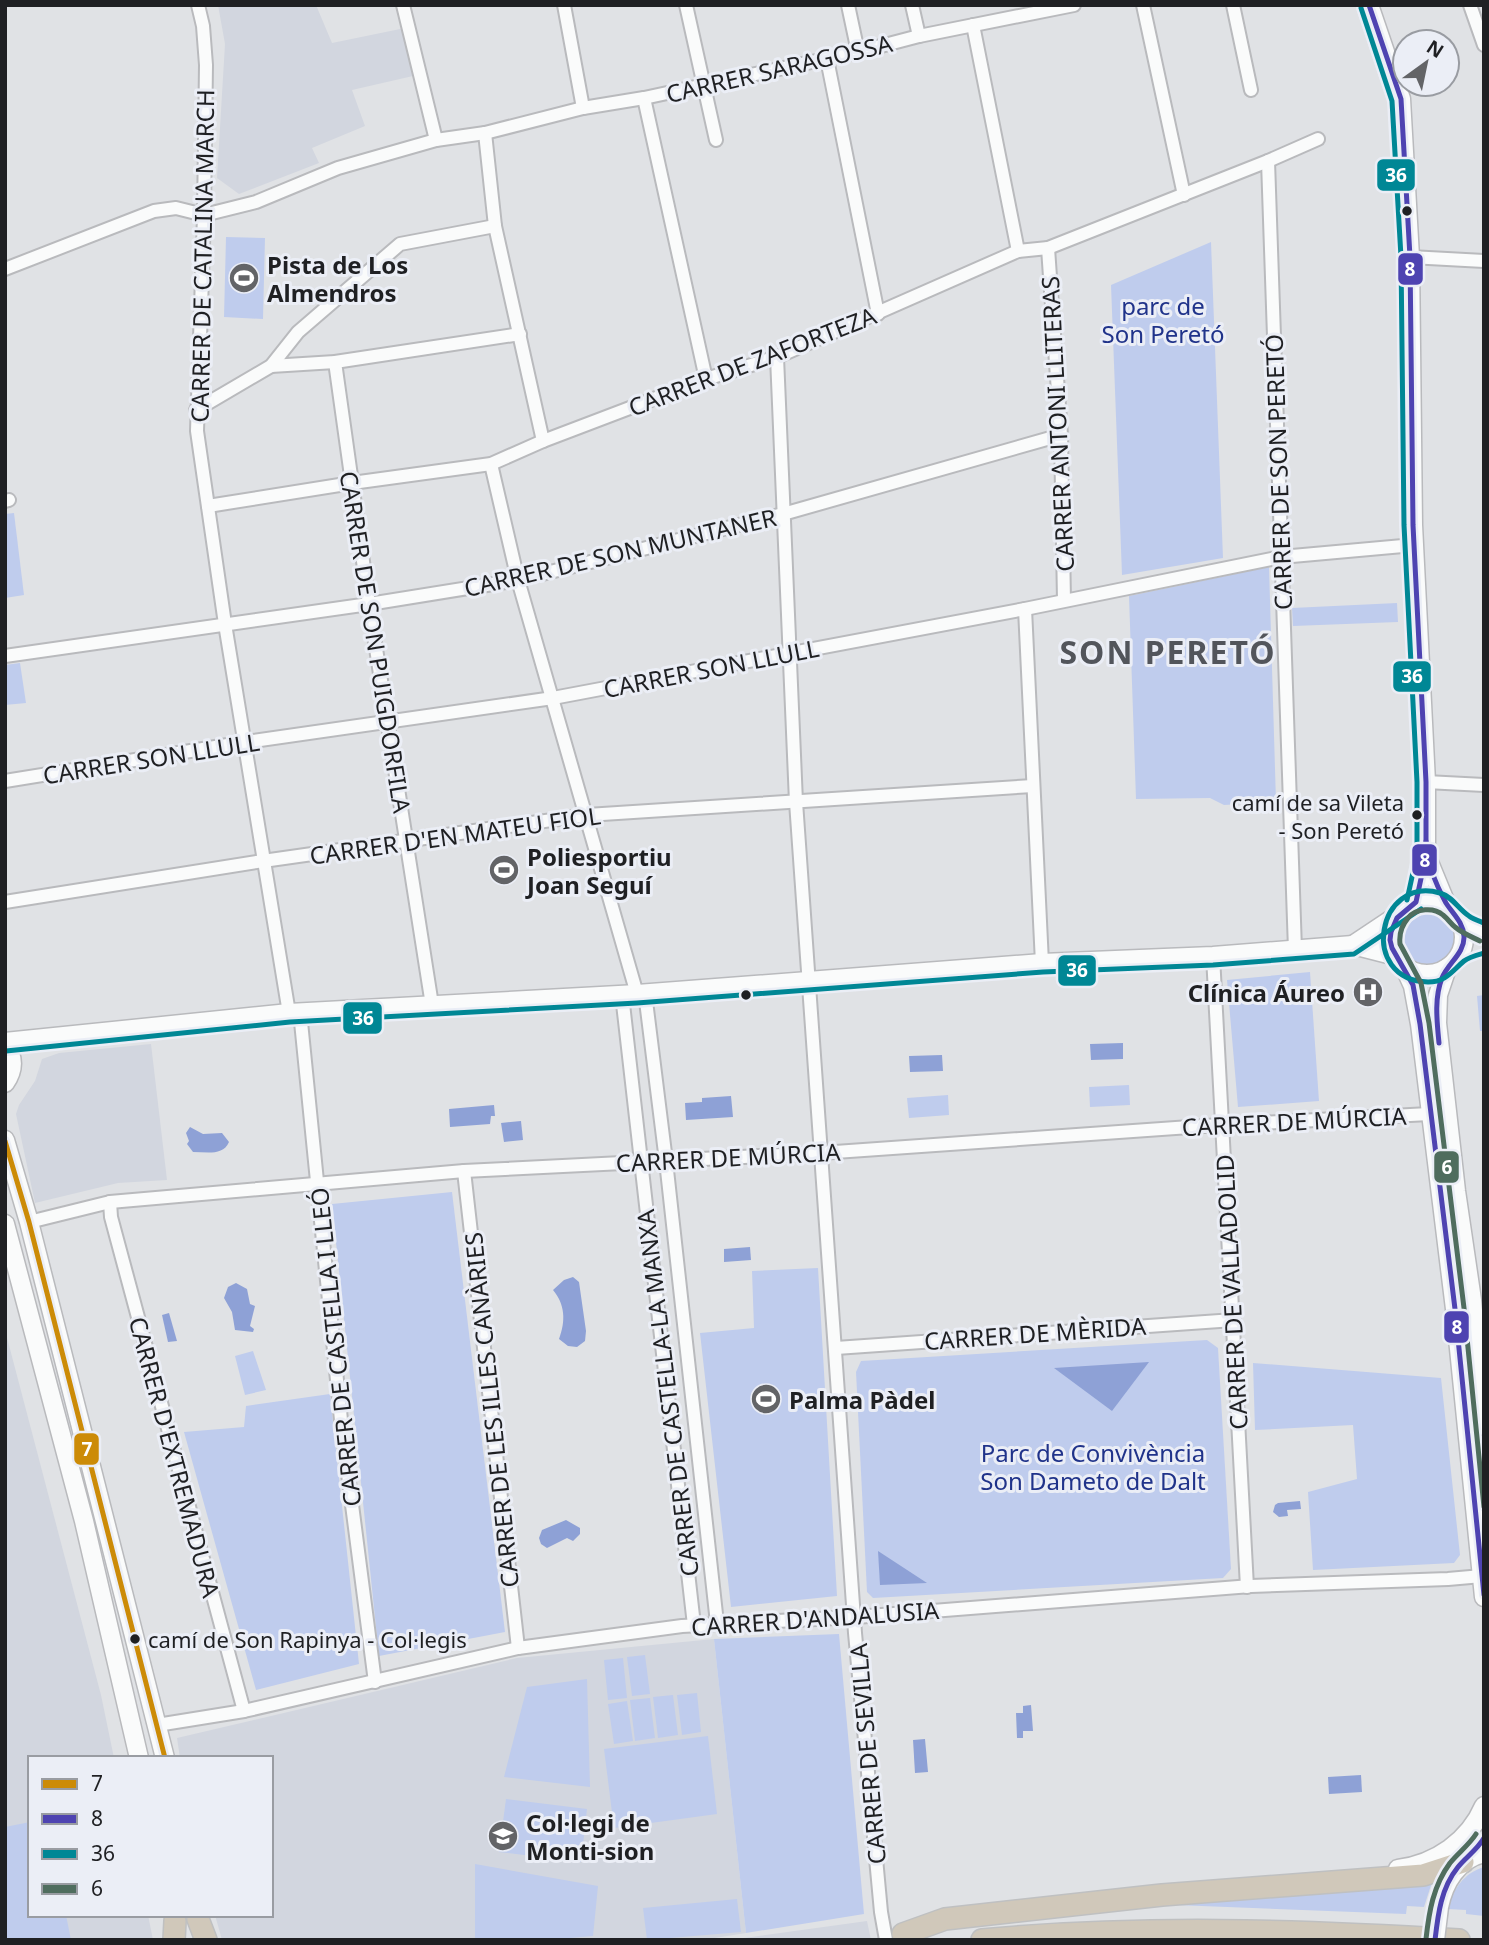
<svg xmlns="http://www.w3.org/2000/svg" width="1489" height="1945" font-family="'Noto Sans',sans-serif">
<style>
.built{fill:#d2d6df}
.green{fill:#bfcced}
.water{fill:#8ea1d6}
.lines{fill:none;stroke-linecap:round;stroke-linejoin:round}
.street-casing{stroke:#b9babd;stroke-width:16}
.secondary-casing{stroke:#b9babd;stroke-width:21}
.highway-casing{stroke:#bfc0c1;stroke-width:24}
.street{stroke:#fafbfb;stroke-width:12}
.secondary{stroke:#fafbfb;stroke-width:18}
.highway{stroke:#d0c8ba;stroke-width:21}
.secondary-bridge-casing{stroke:#b9babd;stroke-width:21;stroke-linecap:butt}
.secondary-bridge{stroke:#fafbfb;stroke-width:18}
.bus-1-casing{stroke:#ebeef6;stroke-width:10}
.bus-2-casing{stroke:#ebeef6;stroke-width:10}
.bus-3-casing{stroke:#ebeef6;stroke-width:10}
.bus-4-casing{stroke:#ebeef6;stroke-width:10}
.bus-1{stroke:#cc8b07;stroke-width:5}
.bus-2{stroke:#4e43b1;stroke-width:5}
.bus-3{stroke:#008795;stroke-width:5}
.bus-4{stroke:#4f6d5e;stroke-width:5}
.bus-dot{fill:#1f2023;stroke:#ebeef6;stroke-width:2.5}
.labels{text-anchor:middle;dominant-baseline:central;stroke-width:6;stroke-linejoin:round;paint-order:stroke}
.bus-label{font-size:22px;fill:#1f2023;stroke:#ebeef6;text-anchor:end}
.street-label{font-size:24px;fill:#1f2023;stroke:#ebeef6}
.poi-label{font-size:24px;font-weight:bold;fill:#1f2023;stroke:#ebeef6;text-anchor:start}
.park-label{font-size:24px;fill:#20338a;stroke:#ebeef6}
.district-label{font-size:32px;font-weight:bold;letter-spacing:2px;fill:#52555b;stroke:#ebeef6}
.line-badge{stroke:#ebeef6;stroke-width:2.5}
.badge-label{font-size:19px;text-anchor:middle;font-weight:bold;fill:#fff}
</style>
<rect width="100%" height="100%" fill="#e0e2e5"/>
<!-- built -->
<g class="built">
<polygon points="218,5 316,5 332,43 405,28 413,76 352,90 365,126 312,148 319,163 239,194 217,178 225,44"/>
<polygon points="151,1044 167,1180 118,1183 35,1203 16,1114 19,1105 35,1081 42,1059 59,1053"/>
<polygon points="5,1330 101,1695 114,1758 30,1758 30,1915 148,1915 153,1940 5,1940"/>
<polygon points="714,1639 746,1933 702,1940 222,1940 215,1915 271,1915 271,1758 180,1758 177,1738 517,1658"/>
<polygon points="867,1921 871,1940 730,1940"/>
</g>
<!-- green -->
<g class="green">
<polygon points="226,237 265,238 263,319 224,317"/>
<polygon points="1211,242 1223,558 1122,575 1111,285"/>
<polygon points="14,513 24,595 5,598 5,514"/>
<polygon points="1269,567 1276,802 1224,805 1210,798 1136,799 1129,596"/>
<polygon points="1397,603 1398,622 1293,626 1292,608"/>
<polygon points="20,663 26,703 5,705 5,665"/>
<circle cx="1429" cy="936" r="30"/>
<polygon points="1310,972 1319,1101 1238,1107 1227,980"/>
<polygon points="1484,995 1484,1031 1480,1031 1477,996"/>
<polygon points="1129,1085 1130,1105 1090,1107 1089,1087"/>
<polygon points="948,1095 949,1115 909,1118 907,1098"/>
<polygon points="452,1192 505,1632 379,1656 332,1204"/>
<polygon points="818,1268 837,1596 731,1607 700,1333 754,1328 752,1271"/>
<polygon points="1207,1340 1218,1348 1231,1569 1223,1578 873,1598 867,1592 856,1372 861,1361"/>
<polygon points="253,1351 266,1390 245,1395 235,1356"/>
<polygon points="1253,1363 1441,1378 1460,1555 1454,1563 1313,1570 1308,1492 1357,1479 1353,1425 1255,1430"/>
<polygon points="330,1394 359,1664 256,1690 184,1432 244,1427 246,1406"/>
<polygon points="839,1634 864,1914 746,1933 714,1639"/>
<polygon points="645,1655 650,1694 632,1696 627,1657"/>
<polygon points="623,1658 627,1698 608,1700 604,1660"/>
<polygon points="587,1679 590,1787 504,1777 527,1687"/>
<polygon points="697,1693 701,1732 682,1735 677,1695"/>
<polygon points="673,1695 678,1735 658,1738 653,1697"/>
<polygon points="650,1698 655,1738 635,1741 630,1700"/>
<polygon points="627,1701 633,1741 614,1744 608,1704"/>
<polygon points="708,1736 717,1814 614,1828 604,1749"/>
<polygon points="506,1799 587,1809 581,1862 499,1852"/>
<polygon points="30,1822 30,1915 66,1915 71,1940 5,1940 5,1827"/>
<polygon points="475,1864 598,1886 593,1936 548,1940 475,1940"/>
<path d="M1484,1867v49l-18,-2v-4l-18,-1c5,-20 16,-36 36,-42z"/>
<polygon points="1433,1879 1424,1907 1407,1906 1406,1914 1176,1905"/>
<polygon points="737,1899 741,1932 647,1940 643,1908"/>
</g>
<!-- water -->
<g class="water">
<polygon points="1123,1043 1123,1059 1091,1060 1090,1044"/>
<polygon points="942,1055 943,1071 910,1072 909,1056"/>
<polygon points="731,1096 733,1117 686,1120 685,1103 702,1102 702,1098"/>
<polygon points="494,1105 495,1116 491,1116 490,1124 450,1127 449,1109"/>
<polygon points="521,1121 523,1140 504,1142 501,1123"/>
<path d="M190,1127l13,7 19,-1 7,9c-6,14 -22,10 -36,10l-6,-8 2,-3 -3,-8z"/>
<polygon points="750,1247 751,1260 724,1262 724,1249"/>
<path d="M573,1277l6,5 7,49 -1,10 -8,6 -9,-1 -9,-7c7,-18 6,-35 -6,-49l11,-10z"/>
<polygon points="236,1283 247,1289 250,1304 255,1306 250,1326 254,1329 253,1332 235,1330 232,1312 224,1298 228,1287"/>
<polygon points="169,1313 177,1341 168,1342 162,1315"/>
<polygon points="1149,1362 1112,1411 1054,1368"/>
<polygon points="1300,1501 1301,1509 1287,1510 1288,1516 1279,1517 1273,1512 1275,1505 1278,1503"/>
<polygon points="566,1520 580,1528 580,1534 573,1541 567,1538 547,1548 541,1544 539,1538 542,1530"/>
<polygon points="878,1551 927,1583 880,1585"/>
<polygon points="1031,1705 1033,1731 1023,1731 1023,1738 1017,1738 1016,1713 1023,1713 1023,1706"/>
<polygon points="925,1739 928,1772 915,1773 913,1740"/>
<polygon points="1361,1775 1362,1792 1329,1794 1328,1777"/>
</g>
<g class="lines">
<!-- street casing -->
<g class="street-casing">
<g id="street">
<polyline points="198,5 203,26 206,65 204,215 197,431 225,624 289,1013"/>
<polyline points="403,5 436,140"/>
<polyline points="564,5 583,108"/>
<polyline points="686,5 716,140"/>
<polyline points="848,5 858,52"/>
<polyline points="912,5 919,36"/>
<polyline points="1143,5 1184,195"/>
<polyline points="1233,5 1251,90"/>
<polyline points="1470,5 1484,45"/>
<polyline points="973,25 1018,251"/>
<polyline points="827,59 878,314"/>
<polyline points="644,98 706,379"/>
<polyline points="485,133 495,226 543,441"/>
<polyline points="1268,161 1295,950"/>
<polyline points="1048,248 1061,435 1064,600"/>
<polyline points="1410,257 1484,261"/>
<polyline points="5,269 154,211 176,208 204,215 256,202 338,168 436,140 485,133 583,108 644,98 858,52 919,36 1074,5"/>
<polyline points="777,357 796,802 855,1633 881,1912 886,1940"/>
<polyline points="335,362 369,604 432,1005"/>
<polyline points="271,366 335,362 520,334"/>
<polyline points="196,410 271,366 298,332 400,244 495,226"/>
<polyline points="491,464 518,580 637,994"/>
<polyline points="5,501 9,500"/>
<polyline points="208,506 352,483 491,464 543,441 706,379 777,357 1018,251 1048,248 1268,161 1318,139"/>
<polyline points="1025,609 1042,963"/>
<polyline points="5,656 369,604 518,580 783,514 1061,435"/>
<polyline points="5,781 246,742 553,698 1025,609 1281,557 1414,545"/>
<polyline points="1426,782 1484,785"/>
<polyline points="5,902 263,861 587,815 1033,786"/>
<polyline points="1213,956 1247,1587"/>
<polyline points="645,993 666,1161 717,1623"/>
<polyline points="622,995 694,1625"/>
<polyline points="300,1012 341,1420 375,1682"/>
<polyline points="464,1171 518,1648"/>
<polyline points="110,1202 111,1217 244,1711"/>
<polyline points="29,1222 110,1202 464,1171 821,1153 1204,1126 1429,1114"/>
<polyline points="836,1348 1234,1320"/>
<polyline points="157,1725 244,1711 518,1648 682,1626 856,1617 1251,1586 1448,1579 1482,1576"/>
</g>
</g>
<!-- secondary casing -->
<g class="secondary-casing">
<g id="secondary">
<polyline points="1369,5 1401,99 1410,257 1413,525 1426,782 1426,855 1416,902"/>
<polyline points="1426,855 1447,906"/>
<circle cx="1427" cy="937" r="37"/>
<polyline points="1461,921 1484,933"/>
<polyline points="1353,945 1398,915"/>
<polyline points="1403,964 1413,986 1420,1024 1455,1309 1484,1597"/>
<polyline points="1447,968 1438,995 1437,1023 1456,1191 1472,1300 1484,1426"/>
<polyline points="5,1042 289,1013 637,994 1042,963 1213,956 1353,945 1396,956"/>
<path d="M5,1044c9,13 9,26 0,39"/>
<polyline points="5,1140 29,1222 165,1758"/>
<polyline points="5,1224 84,1521 139,1758"/>
<path d="M1398,1869c38,-5 71,-28 86,-63"/>
<path d="M1439,1907c5,-25 19,-48 45,-54"/>
</g>
</g>
<!-- highway casing -->
<g class="highway-casing">
<g id="highway">
<polyline points="198,1919 206,1940"/>
<polyline points="903,1934 945,1919 1162,1895 1423,1875 1463,1862"/>
<polyline points="174,1940 175,1921"/>
<path d="M982,1940c159,-15 318,-10 477,0"/>
</g>
</g>
<!-- street -->
<use href="#street" class="street"/>
<!-- secondary -->
<use href="#secondary" class="secondary"/>
<!-- highway -->
<use href="#highway" class="highway"/>
<!-- secondary-bridge casing -->
<g class="secondary-bridge-casing">
<polyline id="secondary-bridge" points="1435,1940 1439,1907"/>
</g>
<!-- secondary-bridge -->
<use href="#secondary-bridge" class="secondary-bridge"/>
<!-- bus-1 casing -->
<g class="bus-1-casing">
<polyline id="bus-1" points="5,1141 29,1222 165,1758"/>
</g>
<!-- bus-2 casing -->
<g class="bus-2-casing">
<g id="bus-2">
<polyline points="1369,5 1401,99 1410,257 1413,525 1426,782 1426,855 1416,902 1397,918 1391,932 1390,940 1392,948 1413,985 1420,1024 1455,1309 1484,1595"/>
<path d="M1426,841c1,22 9,42 20,62 7,11 17,19 18,33 1,17 -16,27 -22,42 -8,20 -5,44 -3,65"/>
<path d="M1435,1940c3,-26 6,-52 23,-73 8,-10 19,-17 26,-29"/>
</g>
</g>
<!-- bus-3 casing -->
<g class="bus-3-casing">
<g id="bus-3">
<polyline points="1361,8 1392,101 1401,257 1404,525 1417,782 1417,854 1407,900"/>
<path d="M1484,923c-5,-2 -11,-4 -15,-7 -11,-7 -16,-19 -29,-23 -63,-18 -82,87 -12,89 18,0 24,-11 36,-21 5,-4 13,-6 20,-8"/>
<polyline points="6,1051 290,1022 637,1003 1043,972 1213,965 1354,954 1421,909"/>
</g>
</g>
<!-- bus-4 casing -->
<g class="bus-4-casing">
<g id="bus-4">
<path d="M1480,941c-8,-4 -18,-8 -25,-14 -4,-3 -7,-8 -12,-12 -9,-8 -27,-7 -35,3 -6,7 -9,17 -8,26l21,39 8,40 35,285 20,199"/>
<path d="M1426,1939c3,-27 7,-53 24,-76 8,-10 19,-18 26,-29"/>
</g>
</g>
<!-- bus-1 -->
<use href="#bus-1" class="bus-1"/>
<!-- bus-2 -->
<use href="#bus-2" class="bus-2"/>
<!-- bus-3 -->
<use href="#bus-3" class="bus-3"/>
<!-- bus-4 -->
<use href="#bus-4" class="bus-4"/>
</g>
<!-- icons -->
<defs>
<g id="stadium-disc" transform="scale(1.575)"><circle r="9.5" fill="#636467" stroke="#ebeef6"/><path d="M0-5a6.5 5 0 1 0 0 10a6.5 5 0 1 0 0-10ZM-3.5-1.8h7v3.6h-7Z" fill="#fff"/></g>
<g id="hospital-disc" transform="scale(1.575)"><circle r="9.5" fill="#636467" stroke="#ebeef6"/><path d="M-5-5h3v3.5h4V-5h3V5h-3V1.5h-4V5h-3Z" fill="#fff"/></g>
<g id="school-disc" transform="scale(1.575)"><circle r="9.5" fill="#636467" stroke="#ebeef6"/><path d="M0-5L7-2L0 1L-7-2ZM-4 1L0 2.5L4 1V4Q0 6-4 4Z" fill="#fff"/></g>
</defs>
<g fill-rule="evenodd">
<use href="#stadium-disc" x="244" y="278"/>
<use href="#stadium-disc" x="504" y="870"/>
<use href="#hospital-disc" x="1368" y="992"/>
<use href="#stadium-disc" x="766" y="1399"/>
<use href="#school-disc" x="503" y="1836"/>
</g>
<!-- markers -->
<g class="bus-dot">
<circle cx="1407" cy="211" r="6"/>
<circle cx="1417" cy="815" r="6"/>
<circle cx="746" cy="995" r="6"/>
<circle cx="135" cy="1639" r="6"/>
</g>
<g class="labels">
<!-- bus labels -->
<g class="bus-label">
<text x="1404" y="802">camí de sa Vileta<tspan x="1404" dy="28">- Son Peretó</tspan></text>
<text x="148" y="1639" text-anchor="start">camí de Son Rapinya - Col·legis</text>
</g>
<!-- street labels -->
<g class="street-label">
<text transform="translate(779 68) rotate(-13)">CARRER SARAGOSSA</text>
<text transform="translate(202 256) rotate(-89)">CARRER DE CATALINA MARCH</text>
<text transform="translate(752 361) rotate(-21)">CARRER DE ZAFORTEZA</text>
<text transform="translate(1057 424) rotate(-93)">CARRER ANTONI LLITERAS</text>
<text transform="translate(1278 472) rotate(-92)">CARRER DE SON PERETÓ</text>
<text transform="translate(620 552) rotate(-13)">CARRER DE SON MUNTANER</text>
<text transform="translate(376 642) rotate(81)">CARRER DE SON PUIGDORFILA</text>
<text transform="translate(711 668) rotate(-11)">CARRER SON LLULL</text>
<text transform="translate(151 758) rotate(-9)">CARRER SON LLULL</text>
<text transform="translate(455 835) rotate(-8)">CARRER D'EN MATEU FIOL</text>
<text transform="translate(1294 1121) rotate(-3)">CARRER DE MÚRCIA</text>
<text transform="translate(728 1157) rotate(-3)">CARRER DE MÚRCIA</text>
<text transform="translate(1231 1292) rotate(-93)">CARRER DE VALLADOLID</text>
<text transform="translate(1035 1333) rotate(-4)">CARRER DE MÈRIDA</text>
<text transform="translate(335 1347) rotate(-96)">CARRER DE CASTELLA I LLEÓ</text>
<text transform="translate(667 1393) rotate(-97)">CARRER DE CASTELLA-LA MANXA</text>
<text transform="translate(491 1410) rotate(-96)">CARRER DE LES ILLES CANÀRIES</text>
<text transform="translate(175 1457) rotate(75)">CARRER D'EXTREMADURA</text>
<text transform="translate(815 1618) rotate(-4)">CARRER D'ANDALUSIA</text>
<text transform="translate(867 1754) rotate(-95)">CARRER DE SEVILLA</text>
</g>
<!-- poi labels -->
<g class="poi-label">
<text x="267" y="264">Pista de Los<tspan x="267" dy="28">Almendros</tspan></text>
<text x="527" y="856">Poliesportiu<tspan x="527" dy="28">Joan Seguí</tspan></text>
<text x="1345" y="992" text-anchor="end">Clínica Áureo</text>
<text x="789" y="1399">Palma Pàdel</text>
<text x="526" y="1822">Col·legi de<tspan x="526" dy="28">Monti-sion</tspan></text>
</g>
<!-- park labels -->
<g class="park-label">
<text x="1163" y="305">parc de<tspan x="1163" dy="28">Son Peretó</tspan></text>
<text x="1093" y="1452">Parc de Convivència<tspan x="1093" dy="28">Son Dameto de Dalt</tspan></text>
</g>
<!-- district labels -->
<g class="district-label">
<text x="1168" y="651">SON PERETÓ</text>
</g>
</g>
<g class="line-badge">
<rect x="1376" y="158" width="40" height="34" rx="7" fill="#008795"/>
<rect x="1397" y="252" width="27" height="34" rx="7" fill="#4e43b1"/>
<rect x="1392" y="660" width="40" height="33" rx="7" fill="#008795"/>
<rect x="1411" y="843" width="27" height="34" rx="7" fill="#4e43b1"/>
<rect x="1057" y="954" width="40" height="33" rx="7" fill="#008795"/>
<rect x="342" y="1001" width="41" height="34" rx="7" fill="#008795"/>
<rect x="1433" y="1150" width="27" height="34" rx="7" fill="#4f6d5e"/>
<rect x="1443" y="1310" width="27" height="34" rx="7" fill="#4e43b1"/>
<rect x="73" y="1432" width="27" height="34" rx="7" fill="#cc8b07"/>
</g>
<g class="badge-label">
<text x="1396" y="182">36</text>
<text x="1410" y="276">8</text>
<text x="1412" y="683">36</text>
<text x="1425" y="867">8</text>
<text x="1077" y="977">36</text>
<text x="363" y="1025">36</text>
<text x="1447" y="1174">6</text>
<text x="1457" y="1334">8</text>
<text x="87" y="1456">7</text>
</g>
<!-- border -->
<rect width="1489" height="1945" fill="none" stroke="#1f2023" stroke-width="14"/>
<!-- legend -->
<rect x="28" y="1756" width="245" height="161" fill="#ebeef6" stroke="#999ca2" stroke-width="2"/>
<rect x="42" y="1779" width="35" height="10" fill="#cc8b07" stroke="#999ca2" stroke-width="2"/>
<text x="91" y="1791" font-size="21" fill="#1f2023">7</text>
<rect x="42" y="1814" width="35" height="10" fill="#4e43b1" stroke="#999ca2" stroke-width="2"/>
<text x="91" y="1826" font-size="21" fill="#1f2023">8</text>
<rect x="42" y="1849" width="35" height="10" fill="#008795" stroke="#999ca2" stroke-width="2"/>
<text x="91" y="1861" font-size="21" fill="#1f2023">36</text>
<rect x="42" y="1884" width="35" height="10" fill="#4f6d5e" stroke="#999ca2" stroke-width="2"/>
<text x="91" y="1896" font-size="21" fill="#1f2023">6</text>
<!-- north arrow -->
<g transform="translate(1426 63) rotate(33)"><circle r="33" fill="#ebeef6" stroke="#999ca2" stroke-width="2"/>
<path d="M0-5L12 26L0 18L-12 26Z" fill="#636467"/>
<text y="-10" font-size="19" font-weight="bold" text-anchor="middle" fill="#1f2023">N</text>
</g>
</svg>
